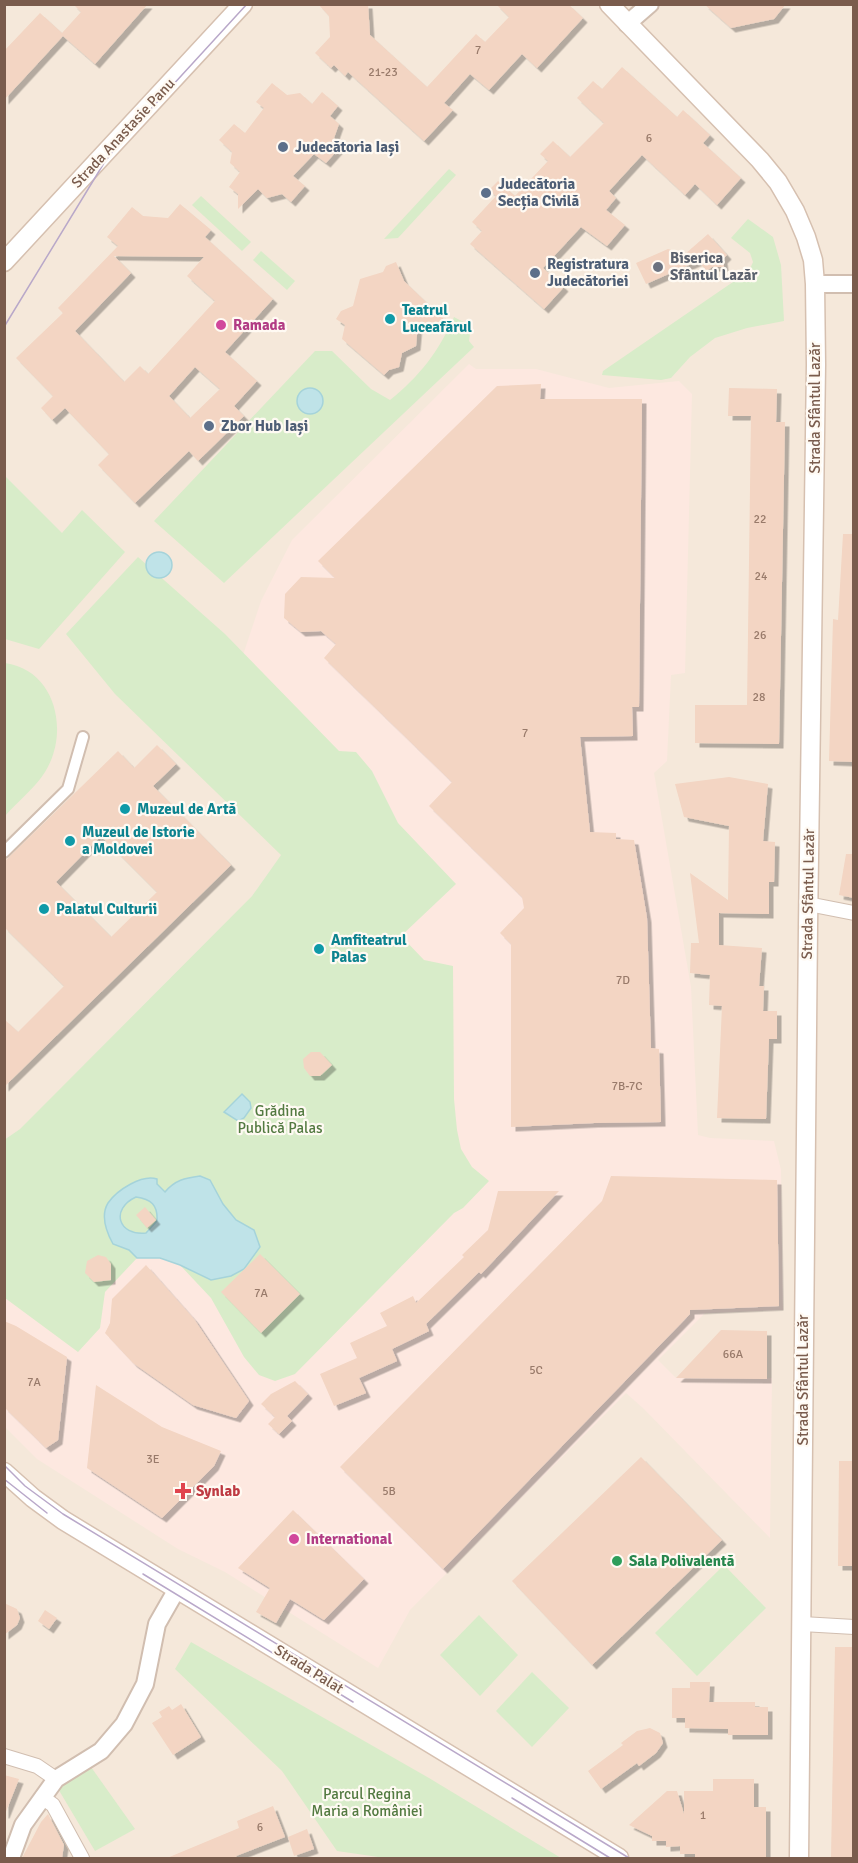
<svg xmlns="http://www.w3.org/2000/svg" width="858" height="1863" font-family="Signika,sans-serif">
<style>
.residential{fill:#f5e8da}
.commercial{fill:#fde8e0}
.green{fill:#d8ecc9}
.water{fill:#bfe3e8;stroke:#a5d3da;stroke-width:1.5;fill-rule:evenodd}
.building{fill:#f3d5c3;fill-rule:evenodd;filter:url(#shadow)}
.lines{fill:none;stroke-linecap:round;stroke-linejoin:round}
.pedestrian-casing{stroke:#d1beb0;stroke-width:14}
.minor-casing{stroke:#d1beb0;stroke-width:16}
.tertiary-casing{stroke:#d1beb0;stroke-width:20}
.secondary-casing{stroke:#d6c0b0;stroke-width:21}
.pedestrian{stroke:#fff;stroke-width:10}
.minor{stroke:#fff;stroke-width:14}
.tertiary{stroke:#fff;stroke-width:16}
.secondary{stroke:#fff;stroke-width:18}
.tram{stroke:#b9a8c9;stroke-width:1.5}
.service-dot{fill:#5c6f8a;stroke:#fffaf3;stroke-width:2}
.worship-dot{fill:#6b7280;stroke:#fffaf3;stroke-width:2}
.culture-dot{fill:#0f9aa8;stroke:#fffaf3;stroke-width:2}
.hotel-dot{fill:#d1479c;stroke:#fffaf3;stroke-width:2}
.health-dot{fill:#e0444e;stroke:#fffaf3;stroke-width:2}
.leisure-dot{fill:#2e9e5b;stroke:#fffaf3;stroke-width:2}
.labels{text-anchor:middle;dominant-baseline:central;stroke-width:4.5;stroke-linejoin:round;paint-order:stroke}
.number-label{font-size:12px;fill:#987a6a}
.street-label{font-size:15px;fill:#7a5c4d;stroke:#fffaf3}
.service-label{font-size:15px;font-weight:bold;fill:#4e5e75;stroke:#fffaf3;text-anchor:start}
.worship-label{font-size:15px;font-weight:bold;fill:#5b616d;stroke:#fffaf3;text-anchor:start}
.culture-label{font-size:15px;font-weight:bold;fill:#0d838f;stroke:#fffaf3;text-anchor:start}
.hotel-label{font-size:15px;font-weight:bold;fill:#b23c85;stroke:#fffaf3;text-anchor:start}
.park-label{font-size:15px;fill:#537a41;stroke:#fffaf3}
.health-label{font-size:15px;font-weight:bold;fill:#be3a42;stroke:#fffaf3;text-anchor:start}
.leisure-label{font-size:15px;font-weight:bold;fill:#27864d;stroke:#fffaf3;text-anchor:start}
</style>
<defs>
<filter id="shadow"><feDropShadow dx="4.5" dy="4.5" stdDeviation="0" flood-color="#0004"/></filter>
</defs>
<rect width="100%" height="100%" fill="#fdf6ec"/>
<!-- residential -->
<rect class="residential" x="5" y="5" width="848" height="1853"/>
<!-- commercial -->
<polygon class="commercial" points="469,364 476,369 536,369 609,388 679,381 692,394 685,673 671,675 667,761 654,773 691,987 698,1135 710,1138 774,1141 781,1170 783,1310 705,1313 658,1360 676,1378 772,1378 770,1538 644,1409 626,1393 410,1610 378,1668 225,1572 178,1549 37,1459 5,1427 4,1140 20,1129 252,896 281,855 233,685 261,601 292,540"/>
<!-- green -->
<g class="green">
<polygon points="449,169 456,175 398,238 384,239"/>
<polygon points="201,196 251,242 242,251 192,205"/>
<polygon points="748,219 773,237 781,265 784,321 747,328 715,338 690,357 671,378 661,380 602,375 603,371 749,271 753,262 750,253 731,238"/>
<polygon points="261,251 295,281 287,290 253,260"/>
<path d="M454,317l17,9 -2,15 5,6 -250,236 -70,-62 161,-170h17l39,38 19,11c29,-23 49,-49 64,-83z"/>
<polygon points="5,476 62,533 82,510 125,552 39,649 5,639"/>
<polygon points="138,557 225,634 339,751 356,752 372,771 398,823 456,884 401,936 424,960 453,966 454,1099 457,1130 461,1149 472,1167 489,1181 463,1208 454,1213 295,1374 275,1381 259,1375 244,1357 211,1298 180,1265 160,1258 137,1258 105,1292 100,1328 78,1352 5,1298 4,1140 20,1129 252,896 281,855 115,694 66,634"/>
<path d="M5,663c51,7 65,69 40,109 -10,16 -28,30 -40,44z"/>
<polygon points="724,1565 766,1608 697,1676 655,1633"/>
<polygon points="479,1615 518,1655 480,1696 440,1655"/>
<polygon points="191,1642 429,1778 561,1858 385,1858 337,1851 282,1771 175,1669"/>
<polygon points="532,1672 569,1708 532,1747 496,1711"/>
<polygon points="91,1767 135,1829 95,1851 57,1787"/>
</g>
<!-- water -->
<g class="water">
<circle cx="310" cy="401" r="13"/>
<circle cx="159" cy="565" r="13"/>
<polygon points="242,1094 250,1102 251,1108 244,1118 238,1121 224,1112"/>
<path d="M200,1176l10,4 13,24 13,16 18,10 6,17 -16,22 -13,7 -20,4 -31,-15 -20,-7h-23l-8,-8 -16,-6c-6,-11 -13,-28 -5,-41 9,-13 34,-29 49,-24v5l8,8c10,-12 20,-14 35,-16zM136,1197c15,2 22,8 21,24l-11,12c-28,3 -36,-24 -10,-36z"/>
</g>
<!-- building -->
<g class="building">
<polygon points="73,4 148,4 95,64 63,36 4,100 4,51 40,13 62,33 81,12"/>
<polygon points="318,4 368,4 370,35 427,87 476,34 485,42 509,17 496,4 568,4 583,18 537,68 522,54 489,90 470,74 444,103 453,110 424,141 348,72 345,76 334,65 331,68 315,53 330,37 329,16"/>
<polygon points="704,4 786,4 774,19 731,28"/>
<polygon points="622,67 677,117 683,110 710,135 703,143 741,178 717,205 695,184 685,195 642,155 609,191 616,198 606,210 625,225 607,246 581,227 543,268 564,287 544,309 470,244 482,231 472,222 496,196 489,190 498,181 515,196 548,161 540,154 553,141 570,157 604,123 577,98 593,81 602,89"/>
<polygon points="272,83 287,95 300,93 312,104 322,92 338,106 330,116 339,124 334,138 342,145 326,163 314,154 293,176 305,186 291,202 282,194 267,198 258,189 238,209 238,194 229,187 240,172 230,163 232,152 219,140 234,124 245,133 264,108 256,102"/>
<path d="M180,204l31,26 -6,7 68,62 -48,53 32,29 -23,25 10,10 -46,45 -9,-10 -54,52 -37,-38 11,-11 -44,-46 -13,12 -11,-12 12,-12 -37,-38 47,-45 -5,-5 60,-62 -11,-9 25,-30 11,9 25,2zM114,256l90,1 -17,19 28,25 -67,73 -8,-8 -16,16 -49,-51 56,-58zM195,367l25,22 -30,29 -21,-22z"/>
<polygon points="708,234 727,255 723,259 724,267 712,267 707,271 698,261 646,284 636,263 668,249 685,254"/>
<polygon points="396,262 404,281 452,327 418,324 416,346 402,353 399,367 389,370 384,375 342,339 345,325 336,319 341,311 353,306 360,279 383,272 386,266"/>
<polygon points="541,384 540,399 642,399 639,707 632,707 633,736 580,737 590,832 616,833 616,839 634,840 647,918 651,1048 659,1049 661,1122 594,1123 511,1127 511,944 500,933 524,908 522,897 429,806 452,782 324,658 336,644 321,631 301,632 284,618 285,594 301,577 335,578 318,561 497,386"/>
<polygon points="729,388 777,389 776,422 785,422 779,744 695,743 695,705 747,705 751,416 728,416"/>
<polygon points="843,534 854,534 854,762 829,761 833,619 838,620"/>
<path d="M157,745l19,19 -23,22 78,79 -227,222v-68l14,13 46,-46 -60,-59v-65l114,-111 16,17zM101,836l56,56 -46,45 -55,-55z"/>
<polygon points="729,777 768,784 763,841 775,842 774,882 769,882 769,914 719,913 719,945 762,948 759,986 764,986 763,1011 777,1011 777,1039 769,1039 766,1119 717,1118 722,1006 709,1005 710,975 690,973 691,943 699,943 690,873 728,900 729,826 684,817 675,784"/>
<polygon points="846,854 854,854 854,898 839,895"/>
<polygon points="311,1052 320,1052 332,1065 320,1076 310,1076 304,1068 303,1059"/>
<polygon points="611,1176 777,1180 779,1306 690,1310 690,1314 443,1569 340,1467 602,1201"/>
<polygon points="498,1191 559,1191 481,1274 479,1272 426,1324 429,1331 392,1349 397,1361 359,1378 366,1393 334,1406 320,1374 357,1358 350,1343 387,1326 380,1313 413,1296 416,1303 464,1257 462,1255 488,1230"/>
<polygon points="145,1207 156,1220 147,1228 136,1215"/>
<polygon points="260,1254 300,1294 261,1333 221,1292"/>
<polygon points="98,1255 106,1257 111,1264 111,1280 94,1282 85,1273 87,1261"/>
<polygon points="146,1265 194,1319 249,1401 236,1418 193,1405 133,1363 105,1333 110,1323 112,1299"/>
<polygon points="4,1321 16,1326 67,1357 58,1440 46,1448 4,1407"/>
<polygon points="721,1330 767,1331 767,1379 676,1378"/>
<polygon points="295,1381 308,1394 287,1416 292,1421 279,1434 268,1424 275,1417 261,1404 271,1394"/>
<polygon points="96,1385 162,1427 221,1451 214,1466 162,1518 87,1468"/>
<polygon points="641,1457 722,1540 592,1665 512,1581"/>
<polygon points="839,1461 854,1461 854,1566 838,1566"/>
<polygon points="293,1510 364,1579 324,1620 290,1599 276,1623 256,1612 270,1588 238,1568"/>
<polygon points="4,1603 17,1609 20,1618 17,1625 4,1635"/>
<polygon points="45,1610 57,1618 49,1629 38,1621"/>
<polygon points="835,1647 854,1647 854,1858 831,1858"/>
<polygon points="690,1682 710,1682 709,1702 755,1702 755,1707 768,1707 768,1735 728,1735 728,1729 685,1728 685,1718 672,1718 672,1688 690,1688"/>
<polygon points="181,1704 201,1737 173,1755 152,1723 162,1717 159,1712 169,1706 172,1710"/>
<polygon points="650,1728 660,1733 663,1743 656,1753 639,1766 637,1763 601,1789 588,1771 623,1745 621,1743 637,1731"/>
<polygon points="4,1775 19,1779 5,1814 4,1814"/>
<polygon points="713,1779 754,1779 754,1807 766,1807 766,1858 695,1858 695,1854 680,1854 680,1846 666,1847 666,1841 652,1841 652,1836 629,1825 667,1791 677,1791 684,1814 684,1791 713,1791"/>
<polygon points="273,1806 285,1837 236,1856 237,1858 167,1858 239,1828 237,1821"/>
<polygon points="48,1814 64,1845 62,1858 22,1858 41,1822"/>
<polygon points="307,1829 314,1849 294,1856 288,1837"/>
</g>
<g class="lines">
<!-- pedestrian casing -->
<g class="pedestrian-casing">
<polyline id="pedestrian" points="4,852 68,789 83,737"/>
</g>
<!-- minor casing -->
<g class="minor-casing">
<g id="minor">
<polyline points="808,904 854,913"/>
<polyline points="802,1624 854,1627"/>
<polyline points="4,1756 37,1766 56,1779"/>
<polyline points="42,1797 53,1805 82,1858"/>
</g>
</g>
<!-- tertiary casing -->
<g class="tertiary-casing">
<g id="tertiary">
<polyline points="627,24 650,4"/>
<polyline points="815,284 854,284"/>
<polyline points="11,1858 23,1825 56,1779 101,1751 124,1724 145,1684 157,1624 177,1589"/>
</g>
</g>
<!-- secondary casing -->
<g class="secondary-casing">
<g id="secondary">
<polyline points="609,4 760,160 778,182 795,211 806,237 813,260 815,284 816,365 808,927 799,1858"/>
<polyline points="4,262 243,4"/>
<polyline points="4,1472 33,1498 63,1520 619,1858"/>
</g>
</g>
<!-- pedestrian -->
<use href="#pedestrian" class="pedestrian"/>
<!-- minor -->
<use href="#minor" class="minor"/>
<!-- tertiary -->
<use href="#tertiary" class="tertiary"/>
<!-- secondary -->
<use href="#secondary" class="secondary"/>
<!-- tram -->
<g class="tram">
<polyline points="4,327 104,163 116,147 247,4"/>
<polyline points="4,1465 25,1486 63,1514 629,1858"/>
<polyline points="4,1479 47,1513"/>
<polyline points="143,1574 353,1702"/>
<polyline points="512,1798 610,1858"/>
</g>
</g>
<!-- markers -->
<g class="service-dot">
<circle cx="283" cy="147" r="6"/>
<circle cx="486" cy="193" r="6"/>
<circle cx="535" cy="273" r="6"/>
<circle cx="209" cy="426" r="6"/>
</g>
<circle class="worship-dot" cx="658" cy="267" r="6"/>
<g class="culture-dot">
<circle cx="390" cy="319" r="6"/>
<circle cx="125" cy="809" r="6"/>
<circle cx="70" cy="841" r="6"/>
<circle cx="44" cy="909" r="6"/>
<circle cx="319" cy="949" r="6"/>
</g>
<g class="hotel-dot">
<circle cx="221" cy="325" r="6"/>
<circle cx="294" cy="1539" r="6"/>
</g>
<path class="health-dot" d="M180 1482h6v6h6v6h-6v6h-6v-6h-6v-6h6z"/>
<circle class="leisure-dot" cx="617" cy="1561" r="6"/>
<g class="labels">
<!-- number labels -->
<g class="number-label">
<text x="478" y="50">7</text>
<text x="383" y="72">21-23</text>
<text x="649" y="138">6</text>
<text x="760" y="519">22</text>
<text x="761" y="576">24</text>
<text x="760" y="635">26</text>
<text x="759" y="697">28</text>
<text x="525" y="733">7</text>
<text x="623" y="980">7D</text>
<text x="627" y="1086">7B-7C</text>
<text x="261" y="1293">7A</text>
<text x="733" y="1354">66A</text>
<text x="536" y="1370">5C</text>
<text x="34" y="1382">7A</text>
<text x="153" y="1459">3E</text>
<text x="389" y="1491">5B</text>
<text x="703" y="1815">1</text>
<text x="260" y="1827">6</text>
</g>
<!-- street labels -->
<g class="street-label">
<text transform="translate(123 133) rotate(-47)">Strada Anastasie Panu</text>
<text transform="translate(815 408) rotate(-90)">Strada Sfântul Lazăr</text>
<text transform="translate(808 894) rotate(-89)">Strada Sfântul Lazăr</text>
<text transform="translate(803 1380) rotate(-90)">Strada Sfântul Lazăr</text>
<text transform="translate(309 1669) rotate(32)">Strada Palat</text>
</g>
<!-- service labels -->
<g class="service-label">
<text x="295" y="147">Judecătoria Iași</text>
<text x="498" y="184">Judecătoria<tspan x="498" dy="17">Secția Civilă</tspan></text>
<text x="547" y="264">Registratura<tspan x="547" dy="17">Judecătoriei</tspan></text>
<text x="221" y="426">Zbor Hub Iași</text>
</g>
<!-- worship labels -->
<g class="worship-label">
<text x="670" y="258">Biserica<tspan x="670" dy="17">Sfântul Lazăr</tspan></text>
</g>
<!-- culture labels -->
<g class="culture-label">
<text x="402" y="310">Teatrul<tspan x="402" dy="17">Luceafărul</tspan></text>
<text x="137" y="809">Muzeul de Artă</text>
<text x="82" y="832">Muzeul de Istorie<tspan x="82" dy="17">a Moldovei</tspan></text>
<text x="56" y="909">Palatul Culturii</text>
<text x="331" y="940">Amfiteatrul<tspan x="331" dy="17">Palas</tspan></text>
</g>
<!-- hotel labels -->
<g class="hotel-label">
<text x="233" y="325">Ramada</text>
<text x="306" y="1539">International</text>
</g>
<!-- park labels -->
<g class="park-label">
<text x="280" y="1111">Grădina<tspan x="280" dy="17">Publică Palas</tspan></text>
<text x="367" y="1794">Parcul Regina<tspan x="367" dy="17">Maria a României</tspan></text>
</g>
<!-- health labels -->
<g class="health-label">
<text x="196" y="1491">Synlab</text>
</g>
<!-- leisure labels -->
<g class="leisure-label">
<text x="629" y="1561">Sala Polivalentă</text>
</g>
</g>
<!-- border -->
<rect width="858" height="1863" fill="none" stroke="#7a5c4d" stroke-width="12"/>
</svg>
